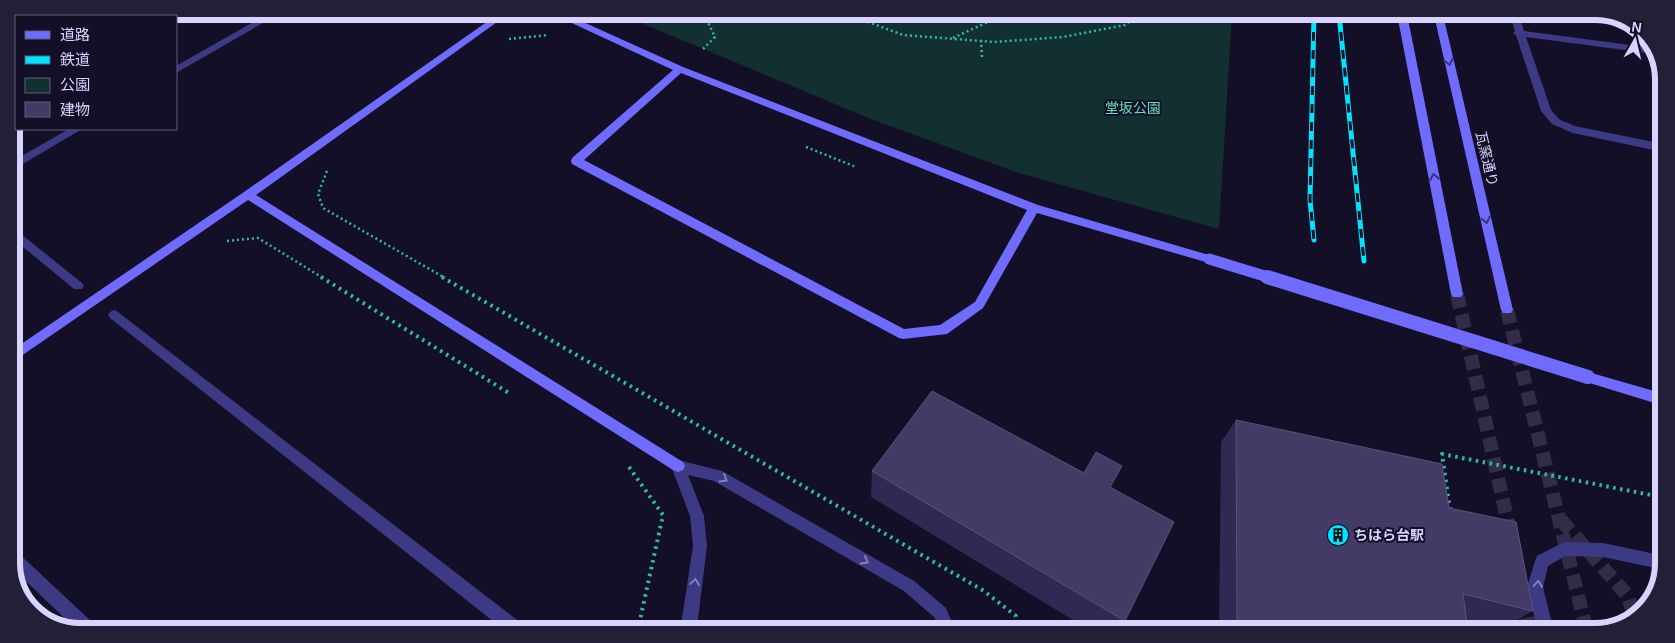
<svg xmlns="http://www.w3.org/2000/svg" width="1675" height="643" font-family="Helvetica,'Noto Sans JP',sans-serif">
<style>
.green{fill:#12302f}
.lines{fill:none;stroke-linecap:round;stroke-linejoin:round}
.secondary-tunnel{stroke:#312d47;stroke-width:14;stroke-dasharray:14 7;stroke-linecap:butt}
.path-far1{stroke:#2fb8b0;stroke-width:2.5;stroke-dasharray:2 3;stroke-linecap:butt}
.path{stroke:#2fb8b0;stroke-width:4;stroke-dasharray:2.5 4.5;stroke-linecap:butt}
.street{fill:#3d3a85;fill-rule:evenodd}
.secondary{fill:#6f6bff;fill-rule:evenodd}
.rail-casing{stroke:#00e5ff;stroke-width:5}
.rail{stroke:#130f26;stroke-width:3;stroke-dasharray:9;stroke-linecap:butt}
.secondary-bridge-far1{stroke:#6f6bff;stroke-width:11}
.secondary-bridge{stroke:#6f6bff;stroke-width:14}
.wall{fill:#312854}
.building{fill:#433a66;stroke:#5a527e}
.oneway{stroke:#38347d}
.oneway2{stroke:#837fbc}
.labels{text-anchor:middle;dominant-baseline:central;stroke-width:4;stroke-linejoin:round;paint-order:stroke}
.park-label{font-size:14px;fill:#5fe0c0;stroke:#130f26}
.street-label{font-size:14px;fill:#d9d4ff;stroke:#130f26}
.poi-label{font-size:14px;font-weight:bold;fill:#d9d4ff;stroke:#130f26;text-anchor:start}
.rim{fill:none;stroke:#d9d4ff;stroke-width:6}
</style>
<rect width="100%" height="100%" fill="#130f26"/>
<!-- green -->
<polygon class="green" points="617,13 1232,14 1219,229 1019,173 871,119"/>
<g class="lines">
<!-- secondary-tunnel -->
<g class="secondary-tunnel">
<polyline points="1457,294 1511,536"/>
<polyline points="1507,310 1587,632"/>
<polyline points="1561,520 1628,596 1635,618"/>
<polyline points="1523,597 1530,632"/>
<polyline points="1480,607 1483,631"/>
</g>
<!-- path-far1 -->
<g class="path-far1">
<polyline points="670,13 705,16 712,13"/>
<polyline points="844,13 903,35 994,42 1063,37 1125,25 1140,14"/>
<polyline points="953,38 1005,14"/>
<polyline points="509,39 548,35"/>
<polyline points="981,40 982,58"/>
<polyline points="703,49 715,37 705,16"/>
<polyline points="806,147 856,167"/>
<polyline points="327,171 318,194 323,208 445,278"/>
<polyline points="227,241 258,238 323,278"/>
</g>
<!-- path -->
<g class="path">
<polyline points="321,277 509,393"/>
<polyline points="442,277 984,591 1016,616 1014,630"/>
<polyline points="629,467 663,515 638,629"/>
<polyline points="1450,510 1442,454 1661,497"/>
</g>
<!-- street -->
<g class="street">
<polygon points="164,11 176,11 169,16 159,16"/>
<polygon points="271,12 282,12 176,73 176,66"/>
<polygon points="1510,15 1519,15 1524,31 1653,48 1655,54 1526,37 1551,110 1560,120 1575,126 1663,144 1663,152 1573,133 1552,124 1541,111 1516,35 1513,33 1515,31"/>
<polygon points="11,81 16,83 16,90 11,89"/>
<polygon points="69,129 82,129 11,171 11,162"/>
<polygon points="11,226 82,283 84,286 82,289 74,289 11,237"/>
<polygon points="114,310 118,312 521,623 523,629 503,629 110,318 108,315 110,312"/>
<polygon points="678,460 722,471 914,581 946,608 955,630 939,630 935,618 904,591 714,481 688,475 704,516 707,546 698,619 701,630 685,630 682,619 693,546 690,516 671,466 673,462"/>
<polygon points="1564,542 1603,543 1660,555 1660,569 1603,557 1565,556 1548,566 1543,587 1554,632 1538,632 1527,587 1535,561 1537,556"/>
<polygon points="11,549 16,551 92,622 94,628 75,628 11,567"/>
</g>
<!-- secondary -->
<g class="secondary">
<polygon points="501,12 511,12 256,195 683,462 685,466 683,470 678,472 673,470 248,200 11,363 11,351 244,192"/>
<path d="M548,12h13l122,55 355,138 171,50 6,4 -6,4 -172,-50 -54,95 -36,26 -44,5 -4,-1 -327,-174 -1,-3 1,-3 101,-88zM681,73l346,137 -52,92 -35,23 -36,4 -320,-169z"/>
<polygon points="1397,14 1407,14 1463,294 1461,297 1453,297 1451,294"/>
<polygon points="1434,15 1443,15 1513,310 1511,313 1503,313 1501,310"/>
<polygon points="1588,372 1661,393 1661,405 1583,381 1581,377 1583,373"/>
</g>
<!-- rail casing -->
<g class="rail-casing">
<g id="rail">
<polyline points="1314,14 1310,200 1314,240"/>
<polyline points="1339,14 1364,261"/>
</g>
</g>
<!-- rail -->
<use href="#rail" class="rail"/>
<!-- secondary-bridge-far1 -->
<polyline class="secondary-bridge-far1" points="1209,259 1271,278"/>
<!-- secondary-bridge -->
<polyline class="secondary-bridge" points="1267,277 1588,377"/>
</g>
<!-- wall -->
<g class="wall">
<polygon points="1663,215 1663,226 1660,218"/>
<polygon points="1236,420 1449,508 1533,611 1503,628 1467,620 1468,631 1219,631 1221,442"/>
<polygon points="872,471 1110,487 1125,621 1118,631 1091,631 871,497"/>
</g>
<!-- building -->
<g class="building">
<polygon points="932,391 1084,473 1096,452 1122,466 1110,487 1174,522 1125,621 872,471"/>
<polygon points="1236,420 1442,464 1449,508 1516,522 1533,611 1463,594 1468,631 1237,631"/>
</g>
<!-- one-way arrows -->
<defs><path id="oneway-chevron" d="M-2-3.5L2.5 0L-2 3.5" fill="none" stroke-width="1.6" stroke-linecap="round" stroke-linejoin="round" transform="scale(1.25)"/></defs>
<g class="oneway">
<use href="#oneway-chevron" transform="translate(1449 62) rotate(77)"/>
<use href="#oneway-chevron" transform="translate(1434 177) rotate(-101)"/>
<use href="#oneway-chevron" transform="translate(1486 220) rotate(77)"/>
</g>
<g class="oneway2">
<use href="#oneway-chevron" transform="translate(724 479) rotate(30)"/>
<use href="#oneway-chevron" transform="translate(865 561) rotate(30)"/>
<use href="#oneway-chevron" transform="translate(695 582) rotate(-82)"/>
<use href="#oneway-chevron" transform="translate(1538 584) rotate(-85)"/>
</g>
<!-- icons -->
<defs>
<g id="building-disc" transform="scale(1.125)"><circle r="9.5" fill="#00e5ff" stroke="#130f26"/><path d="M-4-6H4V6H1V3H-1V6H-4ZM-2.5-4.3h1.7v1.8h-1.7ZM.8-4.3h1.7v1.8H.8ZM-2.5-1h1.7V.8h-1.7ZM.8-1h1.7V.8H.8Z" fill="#111"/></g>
</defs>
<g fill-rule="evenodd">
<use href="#building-disc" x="1338" y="535"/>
</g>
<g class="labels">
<!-- park labels -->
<g class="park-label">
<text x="1133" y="108">堂坂公園</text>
</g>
<!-- street labels -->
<g class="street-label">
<text transform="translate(1487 159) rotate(77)">瓦窯通り</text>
</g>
<!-- poi labels -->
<g class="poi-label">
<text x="1354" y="535">ちはら台駅</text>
</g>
</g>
<!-- crop -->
<path d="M0 0H1675V643H0ZM80 20H1595A60 60 0 0 1 1655 80V563A60 60 0 0 1 1595 623H80A60 60 0 0 1 20 563V80A60 60 0 0 1 80 20Z" fill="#231f37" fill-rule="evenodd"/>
<path class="rim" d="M80 20H1595A60 60 0 0 1 1655 80V563A60 60 0 0 1 1595 623H80A60 60 0 0 1 20 563V80A60 60 0 0 1 80 20Z"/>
<!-- legend -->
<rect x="15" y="15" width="162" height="115" fill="#130f26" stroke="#625e7d"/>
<rect x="25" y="31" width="25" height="8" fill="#6f6bff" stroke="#625e7d"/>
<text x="60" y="40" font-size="15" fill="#d9d4ff">道路</text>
<rect x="25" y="56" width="25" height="8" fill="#00e5ff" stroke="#625e7d"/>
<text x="60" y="65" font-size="15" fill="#d9d4ff">鉄道</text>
<rect x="25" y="78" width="25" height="15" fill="#12302f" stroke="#625e7d"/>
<text x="60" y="90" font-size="15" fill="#d9d4ff">公園</text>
<rect x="25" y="102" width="25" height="15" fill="#433a66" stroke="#625e7d"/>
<text x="60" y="115" font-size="15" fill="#d9d4ff">建物</text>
<!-- north arrow -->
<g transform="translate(1635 40) rotate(8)" stroke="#130f26" stroke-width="4" paint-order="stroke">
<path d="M0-4L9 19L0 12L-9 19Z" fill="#d9d4ff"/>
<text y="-8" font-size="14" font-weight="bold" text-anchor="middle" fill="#d9d4ff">N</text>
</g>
</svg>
